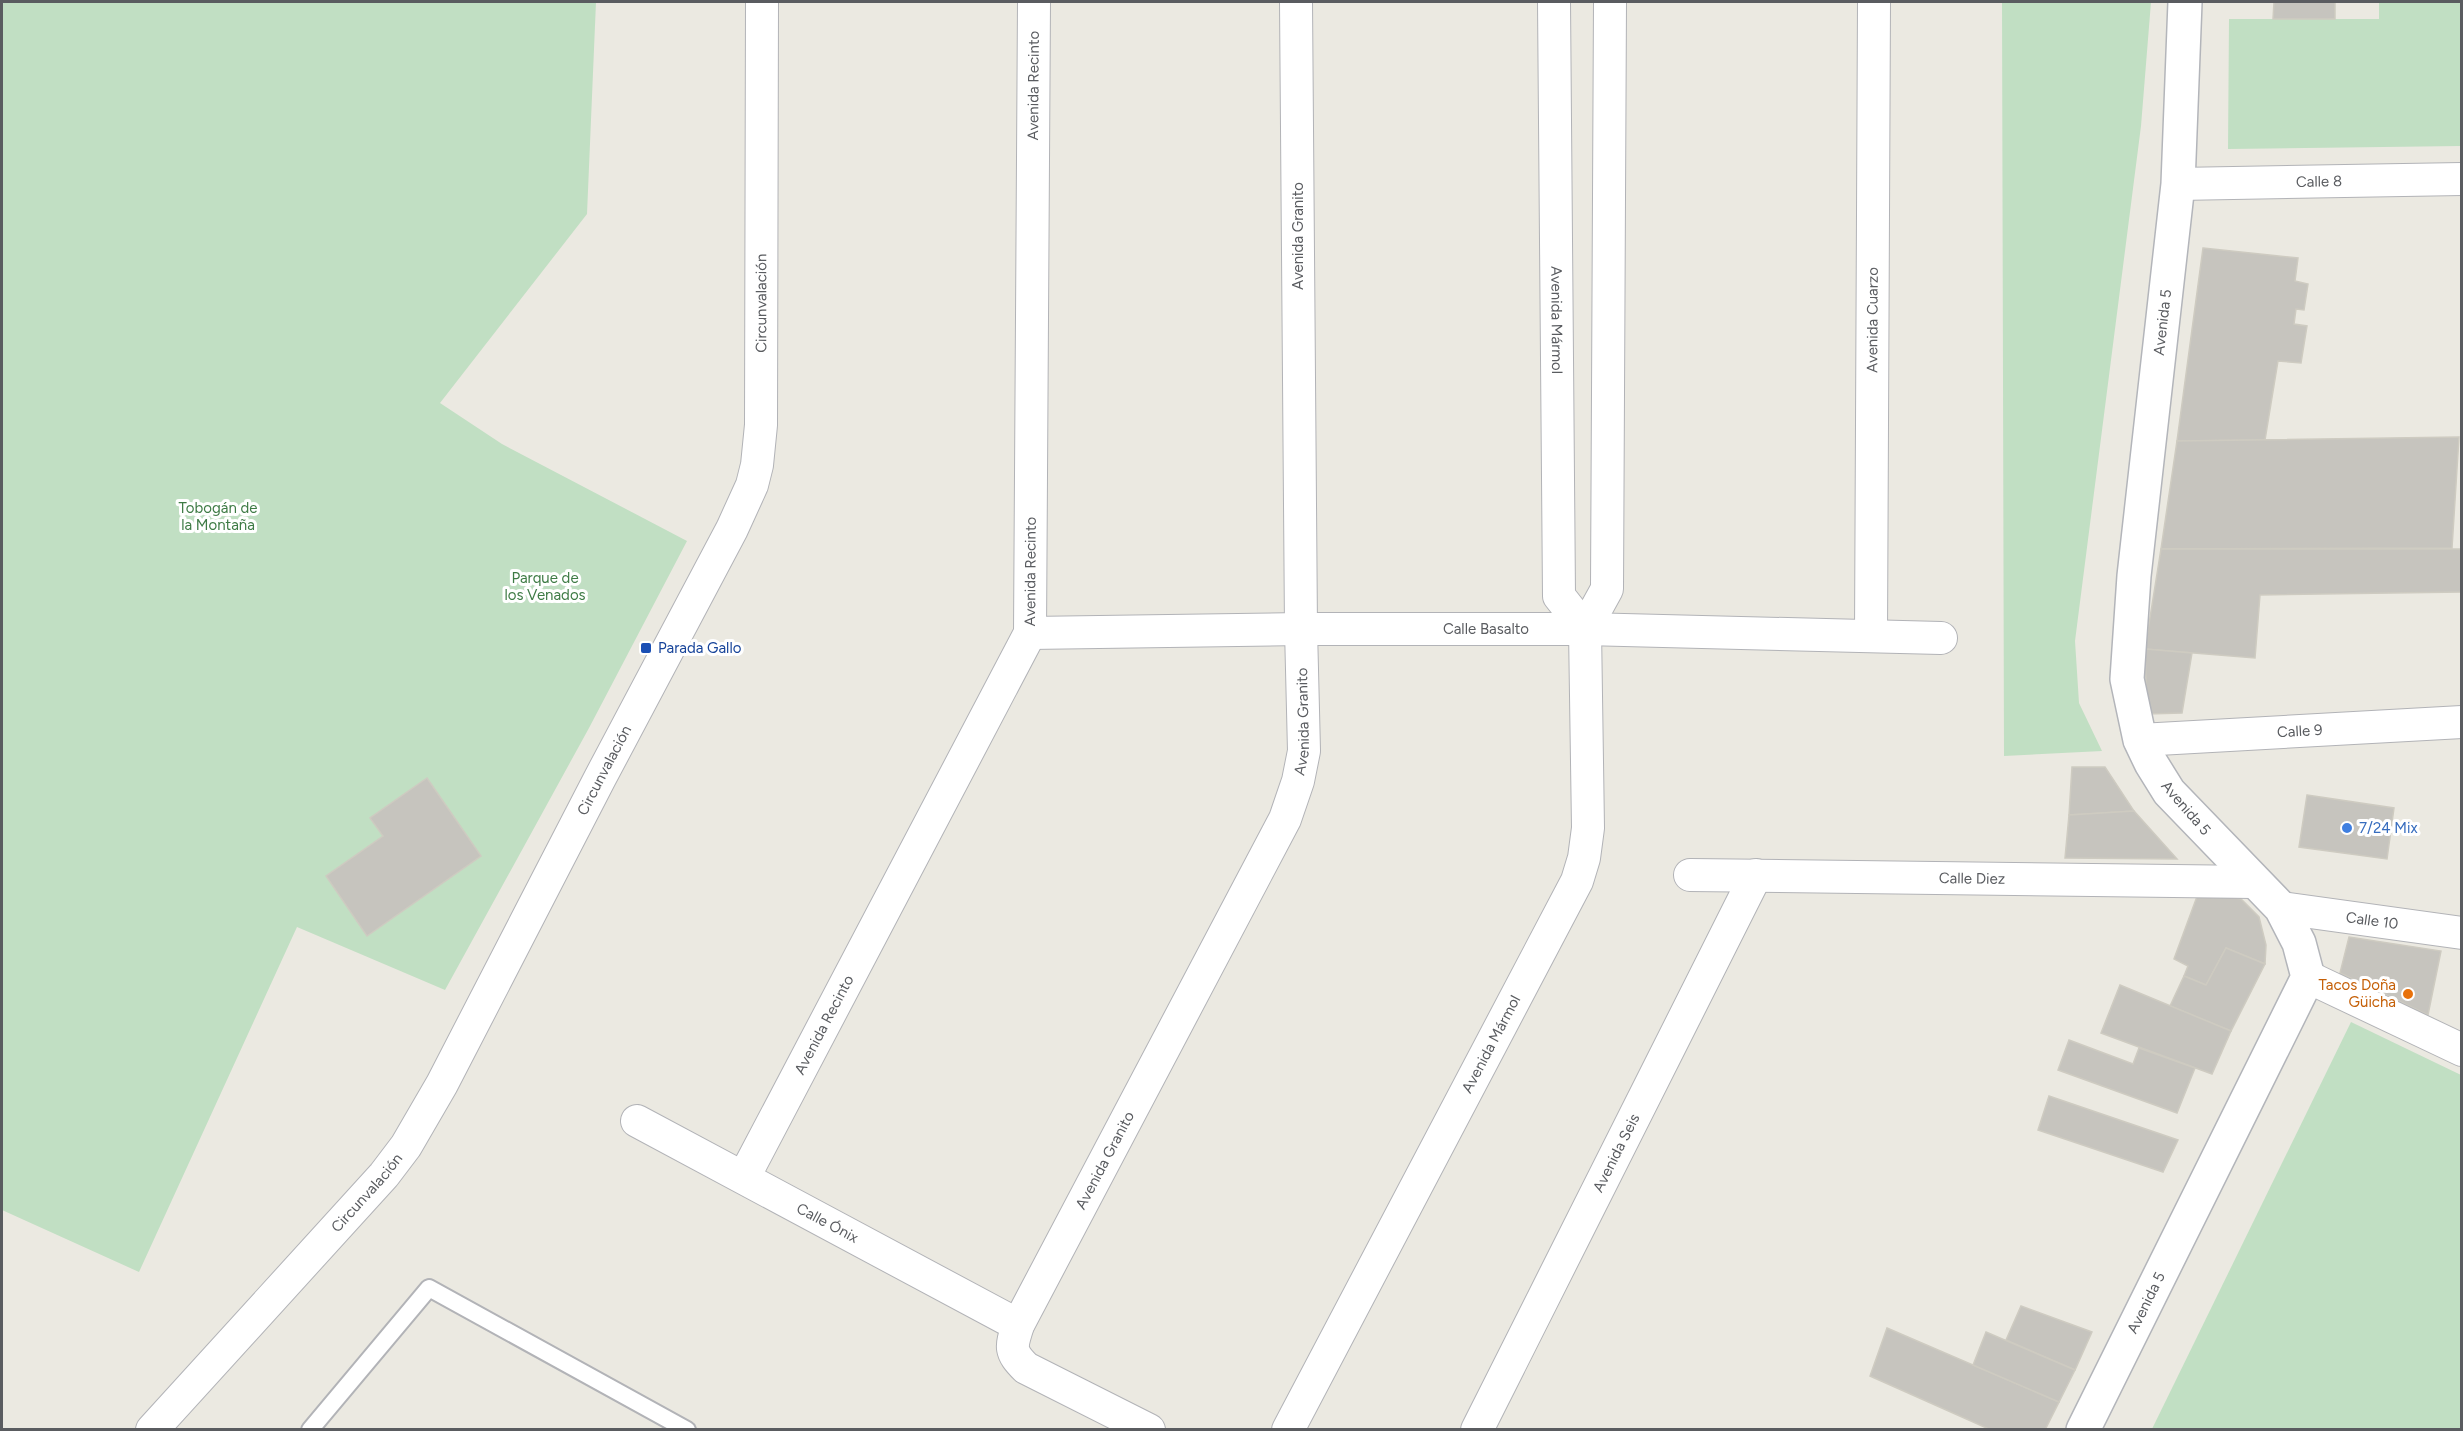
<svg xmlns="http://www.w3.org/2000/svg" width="2463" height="1431" font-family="Figtree,sans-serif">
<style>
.green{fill:#c1dfc3}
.building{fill:#c6c4be;stroke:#cecbc1;stroke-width:1.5}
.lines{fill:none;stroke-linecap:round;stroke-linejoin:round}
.lane-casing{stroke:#b2b3b7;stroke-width:20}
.street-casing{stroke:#b2b3b7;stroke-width:34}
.secondary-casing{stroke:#b3b5ba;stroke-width:36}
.lane{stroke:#fff;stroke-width:16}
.street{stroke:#fff;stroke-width:32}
.secondary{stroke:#fff;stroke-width:33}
.transit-dot{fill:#1a4fb4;stroke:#fff;stroke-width:2}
.shop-dot{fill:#3f7fe0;stroke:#fff;stroke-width:2}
.food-dot{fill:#e8710a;stroke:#fff;stroke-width:2}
.labels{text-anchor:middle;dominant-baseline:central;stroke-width:6;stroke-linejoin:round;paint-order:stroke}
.street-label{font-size:15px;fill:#5a5c60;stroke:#fff}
.park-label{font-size:15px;fill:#3e7b45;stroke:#fff}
.transit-label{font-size:15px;fill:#164399;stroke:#fff;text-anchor:start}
.shop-label{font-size:15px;fill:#366cbe;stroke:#fff;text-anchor:start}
.food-label{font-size:15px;fill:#c56008;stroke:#fff;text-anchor:end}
</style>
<rect width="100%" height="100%" fill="#ebe9e1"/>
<!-- green -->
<g class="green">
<polygon points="2,2 596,2 587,214 440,403 502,444 687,541 589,728 445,990 297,927 139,1272 2,1210"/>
<polygon points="2002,2 2151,2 2141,126 2075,641 2079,703 2102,751 2004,756"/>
<polygon points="2379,2 2461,2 2461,146 2228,149 2229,19 2379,19"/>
<polygon points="2351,1022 2461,1075 2461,1429 2152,1429"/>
</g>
<!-- building -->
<g class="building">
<polygon points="2260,2 2335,2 2335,19 2273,19 2274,2"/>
<polygon points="2203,248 2298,258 2295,281 2308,284 2304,310 2296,309 2294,324 2307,326 2301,363 2278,361 2265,440 2177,441"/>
<polygon points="2459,437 2452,548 2161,549 2177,441"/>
<polygon points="2161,549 2462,549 2462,592 2260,595 2255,658 2145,649"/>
<polygon points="2145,649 2192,653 2182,713 2147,714"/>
<polygon points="2072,767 2105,767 2134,811 2069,815"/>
<polygon points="427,778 481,856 367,936 326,876 383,836 370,818"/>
<polygon points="2307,795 2394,808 2387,859 2299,847"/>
<polygon points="2134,811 2177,859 2065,858 2069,815"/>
<polygon points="2199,891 2241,899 2259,917 2266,945 2265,964 2226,948 2206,985 2184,976 2188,966 2174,959"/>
<polygon points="2349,937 2441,951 2428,1015 2340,973"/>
<polygon points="2226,948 2265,964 2231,1031 2170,1006 2184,976 2206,985"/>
<polygon points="2120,985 2231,1031 2212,1074 2101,1033"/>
<polygon points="2069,1040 2133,1064 2139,1048 2195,1068 2177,1113 2058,1070"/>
<polygon points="2049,1096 2178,1140 2163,1172 2038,1130"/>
<polygon points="2021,1306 2092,1332 2075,1370 2006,1340"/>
<polygon points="1887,1328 2059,1402 2045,1430 1991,1430 1870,1376"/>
<polygon points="1986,1332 2075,1370 2059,1402 1973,1365"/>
</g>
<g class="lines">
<!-- lane casing -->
<g class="lane-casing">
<polyline id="lane" points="310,1430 429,1288 687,1430"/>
</g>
<!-- street casing -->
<g class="street-casing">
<g id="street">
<path id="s1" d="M1554,2l5,594 26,33"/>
<path id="s2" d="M2178,184l284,-5"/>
<path id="s3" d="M1030,633l271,-4h284l356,9"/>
<path id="s4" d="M1871,636l3,-634"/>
<path id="s5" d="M2140,740l322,-18"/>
<path id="s6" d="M1690,875l564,7"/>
<path id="s7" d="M2281,908l181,25"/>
<polyline points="2308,977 2462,1050"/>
<path id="s8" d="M637,1121l381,204"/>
<path id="s9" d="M744,1177l286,-544 4,-631"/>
<path id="s10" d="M152,1430l232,-255 22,-29 36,-62 158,-306 132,-249 20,-44 5,-20 4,-40 1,-423"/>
<path id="s11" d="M1149,1430l-123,-62c-17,-17 -15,-21 -8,-43l267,-506 13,-38 6,-30 -3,-122 -5,-627"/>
<path id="s12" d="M1288,1430l289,-549 7,-23 4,-30 -3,-199 22,-40 3,-587"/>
<path id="s13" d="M1477,1430l279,-555"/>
</g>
</g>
<!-- secondary casing -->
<g class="secondary-casing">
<g id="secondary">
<path id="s14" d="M2083,1430l225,-453 -9,-34 -18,-35 -112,-116 -18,-29 -11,-23 -13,-61 7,-103 44,-392 7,-182"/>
</g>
</g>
<!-- lane -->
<use href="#lane" class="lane"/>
<!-- street -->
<use href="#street" class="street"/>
<!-- secondary -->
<use href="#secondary" class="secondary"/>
</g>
<!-- markers -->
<rect class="transit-dot" x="640" y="642" width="12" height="12" rx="3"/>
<circle class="shop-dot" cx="2347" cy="828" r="6"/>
<circle class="food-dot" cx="2408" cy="994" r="6"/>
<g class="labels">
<!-- street labels -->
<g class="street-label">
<text stroke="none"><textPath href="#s9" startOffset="1162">Avenida Recinto</textPath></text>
<text stroke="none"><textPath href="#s2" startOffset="141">Calle 8</textPath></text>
<text transform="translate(1298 236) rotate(-90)">Avenida Granito</text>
<text stroke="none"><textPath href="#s10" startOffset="1310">Circunvalación</textPath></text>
<text stroke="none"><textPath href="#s4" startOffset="316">Avenida Cuarzo</textPath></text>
<text stroke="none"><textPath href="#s1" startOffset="318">Avenida Mármol</textPath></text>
<text stroke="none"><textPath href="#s14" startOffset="1222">Avenida 5</textPath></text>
<text stroke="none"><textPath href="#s9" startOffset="676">Avenida Recinto</textPath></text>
<text stroke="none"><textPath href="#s3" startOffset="456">Calle Basalto</textPath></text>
<text stroke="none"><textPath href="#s11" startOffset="858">Avenida Granito</textPath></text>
<text stroke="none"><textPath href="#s5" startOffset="160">Calle 9</textPath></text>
<text stroke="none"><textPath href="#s10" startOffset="806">Circunvalación</textPath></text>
<text transform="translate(2186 808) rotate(49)">Avenida 5</text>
<text stroke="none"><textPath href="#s6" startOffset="282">Calle Diez</textPath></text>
<text stroke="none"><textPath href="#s7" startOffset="92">Calle 10</textPath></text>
<text stroke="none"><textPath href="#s9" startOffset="172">Avenida Recinto</textPath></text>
<text stroke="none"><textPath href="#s12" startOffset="436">Avenida Mármol</textPath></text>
<text stroke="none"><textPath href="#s13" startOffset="310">Avenida Seis</textPath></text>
<text stroke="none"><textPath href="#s11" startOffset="372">Avenida Granito</textPath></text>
<text stroke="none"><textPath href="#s10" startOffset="320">Circunvalación</textPath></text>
<text stroke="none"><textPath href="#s8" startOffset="216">Calle Ónix</textPath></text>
<text stroke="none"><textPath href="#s14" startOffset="142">Avenida 5</textPath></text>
</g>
<!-- park labels -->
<g class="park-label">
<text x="218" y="508">Tobogán de<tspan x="218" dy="17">la Montaña</tspan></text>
<text x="545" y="578">Parque de<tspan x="545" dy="17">los Venados</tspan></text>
</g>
<!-- transit labels -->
<g class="transit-label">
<text x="658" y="648">Parada Gallo</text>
</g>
<!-- shop labels -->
<g class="shop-label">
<text x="2359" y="828">7/24 Mix</text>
</g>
<!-- food labels -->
<g class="food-label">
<text x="2396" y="985">Tacos Doña<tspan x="2396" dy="17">Güicha</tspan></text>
</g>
</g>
<!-- border -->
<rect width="2463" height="1431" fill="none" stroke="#5a5c60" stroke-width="6"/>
</svg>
